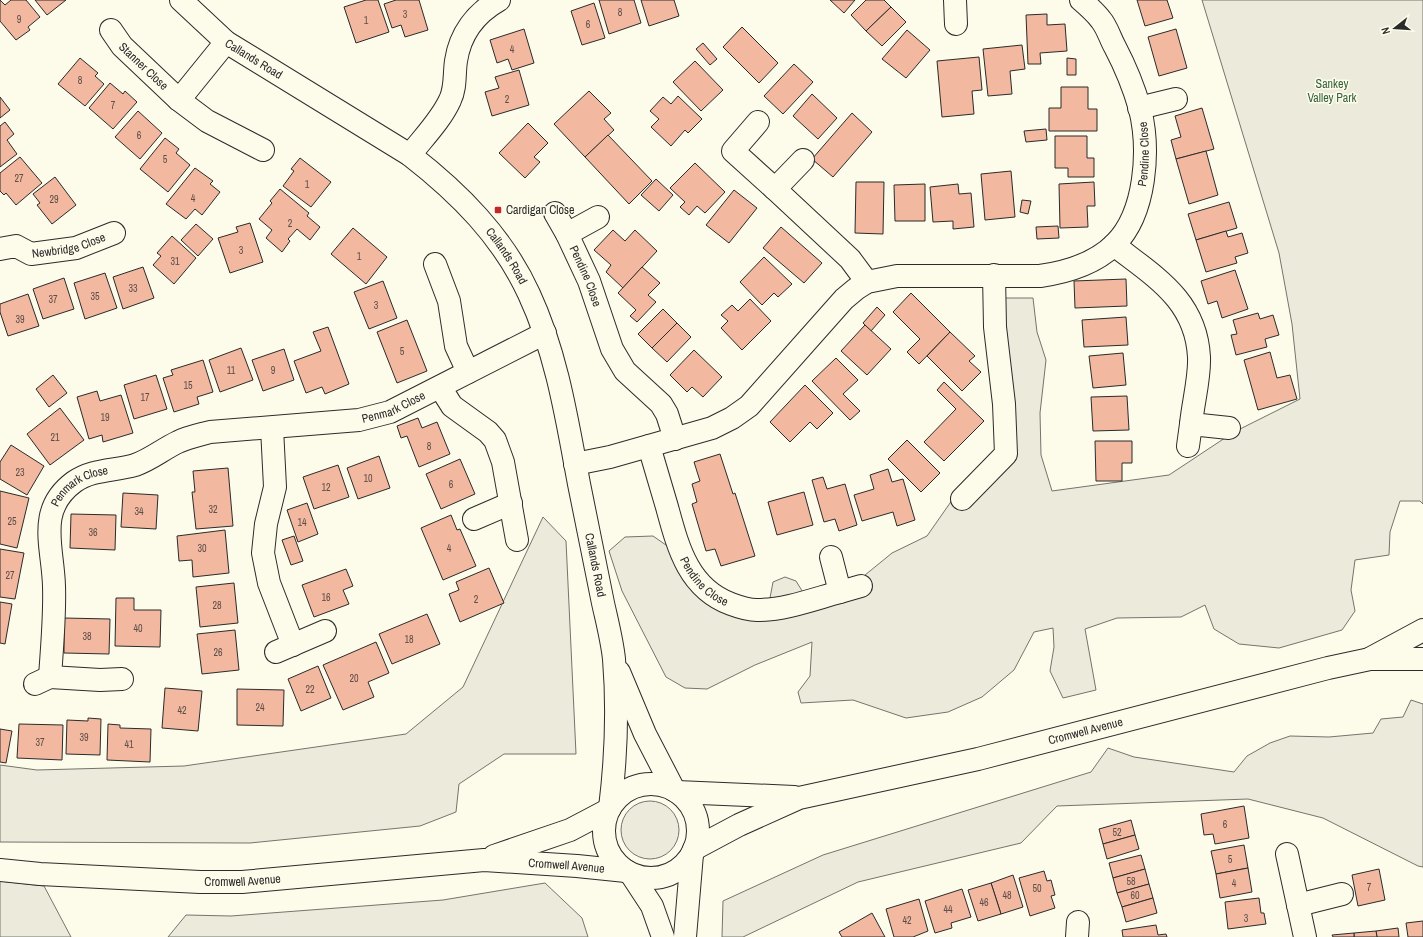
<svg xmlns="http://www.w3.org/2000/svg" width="1423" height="937" font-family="'Archivo Narrow',sans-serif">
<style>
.green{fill:#ecebdb;stroke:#74746e}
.building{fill:#f2b8a0;stroke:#2b2b2b}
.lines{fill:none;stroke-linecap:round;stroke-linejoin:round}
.minor-casing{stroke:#2b2b2b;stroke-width:24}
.major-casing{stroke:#2b2b2b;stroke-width:24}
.minor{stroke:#fdfbea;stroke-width:22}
.major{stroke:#fdfbea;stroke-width:22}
.poi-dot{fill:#c62828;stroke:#fdfbea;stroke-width:1.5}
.labels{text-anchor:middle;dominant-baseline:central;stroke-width:3;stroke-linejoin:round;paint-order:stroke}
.number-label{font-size:10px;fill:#5d4e48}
.street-label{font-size:12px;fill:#2b2b2b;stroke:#fdfbea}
.park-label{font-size:12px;fill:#34623c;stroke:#fdfbea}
.poi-label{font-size:12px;fill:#2b2b2b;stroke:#fdfbea;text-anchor:start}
</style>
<rect width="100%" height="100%" fill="#fdfbea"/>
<!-- green -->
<g class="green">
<polygon points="1202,0 1423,0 1423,504 1420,501 1400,501 1390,532 1389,555 1355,560 1351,590 1355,611 1342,630 1279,648 1239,644 1214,629 1205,605 1181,617 1117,618 1085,629 1096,690 1063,698 1050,671 1054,647 1053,628 1034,632 1014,670 982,697 948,712 906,718 853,700 801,703 798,692 810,676 812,642 755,665 707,689 685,688 666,677 622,591 609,551 625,537 653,536 676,552 747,616 770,598 773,582 785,577 796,581 804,594 859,580 892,553 927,536 964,483 1007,462 1001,298 1033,298 1037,332 1046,360 1040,413 1041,455 1052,491 1169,475 1234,432 1300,399 1292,324 1279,253"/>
<polygon points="543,517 566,541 576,754 504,754 459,784 456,812 420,826 250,843 0,842 0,765 37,770 184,766 406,734 463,687"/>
<polygon points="1411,700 1423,704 1423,867 1418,866 1323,818 1248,799 1057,806 1021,843 858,882 743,937 722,937 723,901 823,855 1091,772 1108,748 1134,757 1234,772 1247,756 1270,743 1290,736 1329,737 1373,733 1381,719 1403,717"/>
<circle cx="650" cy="830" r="29"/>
<polygon points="0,881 44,886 71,937 0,937"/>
<polygon points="545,883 582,918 588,937 168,937 186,915 231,916 443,900"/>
</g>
<!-- building -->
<g class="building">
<polygon points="0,0 5,5 11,0 26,0 40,17 28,27 30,30 16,40 0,21"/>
<polygon points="35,0 66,0 47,15"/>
<polygon points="366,0 378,0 389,32 356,43 344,7"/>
<polygon points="396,0 419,0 428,30 405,37 401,25 392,28 384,4"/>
<polygon points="599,0 634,0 641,23 609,34"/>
<polygon points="641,0 674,0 679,16 649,26"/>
<polygon points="830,0 855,0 844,13"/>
<polygon points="866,0 884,0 891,7 866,31 851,15"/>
<polygon points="1137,0 1167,0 1173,18 1145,26"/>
<polygon points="594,3 605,38 582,45 571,11"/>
<polygon points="891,7 906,22 882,46 866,31"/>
<polygon points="1047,14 1047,25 1065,24 1067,51 1040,53 1041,64 1028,64 1026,15"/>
<polygon points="742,27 778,63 759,83 723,47"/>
<polygon points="524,29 534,63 512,70 508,59 497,63 490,40"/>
<polygon points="1176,29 1187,68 1159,76 1148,37"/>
<polygon points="907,30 930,50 906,78 882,59"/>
<polygon points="703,43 717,59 710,65 696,49"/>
<polygon points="1022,45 1025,69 1010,71 1012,94 988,96 983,49"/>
<polygon points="979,57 982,90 972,91 974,114 942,117 937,61"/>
<polygon points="80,58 98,73 95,76 104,84 85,106 58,84"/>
<polygon points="1067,58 1076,59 1076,75 1067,75"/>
<polygon points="695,61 723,90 701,111 673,82"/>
<polygon points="794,64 813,82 783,114 764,96"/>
<polygon points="519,70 529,105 492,116 485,92 499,88 495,77"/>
<polygon points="110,83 123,94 125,91 137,102 113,129 89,108"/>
<polygon points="1061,87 1088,87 1088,109 1097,109 1097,131 1049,131 1049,108 1061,108"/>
<polygon points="589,91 611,113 604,119 614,130 585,157 554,124"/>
<polygon points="812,94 837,118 818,139 793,116"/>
<polygon points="678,96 702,119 688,133 685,130 671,146 651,127 659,119 650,111 663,97 671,104"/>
<polygon points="0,97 10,110 0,118"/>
<polygon points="1202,108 1214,149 1176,159 1171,140 1181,137 1175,116"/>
<polygon points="138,111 162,133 140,159 115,137"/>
<polygon points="852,113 872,132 833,177 812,159"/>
<polygon points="5,122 14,134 7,140 17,154 0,167 0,126"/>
<polygon points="528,123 548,143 534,157 540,162 525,178 499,153"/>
<polygon points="1046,129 1047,140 1026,142 1024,131"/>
<polygon points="608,135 652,181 629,204 585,157"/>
<polygon points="1055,136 1087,136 1087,158 1094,158 1094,177 1068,177 1068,168 1055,168"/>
<polygon points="165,138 179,149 176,153 190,165 168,192 140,169"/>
<polygon points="1206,151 1218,195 1189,204 1176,159"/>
<polygon points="20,157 42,183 16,205 6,193 4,195 0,191 0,173"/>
<polygon points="300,158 331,182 311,207 283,186 294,171 291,169"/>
<polygon points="695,163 725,192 705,213 697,206 689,215 680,207 685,202 670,188"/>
<polygon points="195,168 213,181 210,184 220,192 202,215 195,209 186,219 166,204"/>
<polygon points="1011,171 1015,217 985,220 981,174"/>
<polygon points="55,177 76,205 52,224 37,205 40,203 33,194"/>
<polygon points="656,179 673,195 659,211 641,195"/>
<polygon points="856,182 884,182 883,234 855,233"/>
<polygon points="1094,182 1095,206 1087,206 1088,227 1060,228 1059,184"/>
<polygon points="925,184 925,221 895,221 894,185"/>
<polygon points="958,184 959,194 971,193 974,227 953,229 953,221 933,222 930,187"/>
<polygon points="280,189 309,213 307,216 320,227 310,240 297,229 288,239 290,241 282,252 266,238 272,230 259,219 272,203 270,201"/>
<polygon points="734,190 757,208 729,243 706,225"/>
<polygon points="1022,200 1031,201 1028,214 1020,212"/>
<polygon points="1229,202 1237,228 1196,240 1188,214"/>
<polygon points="250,223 263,262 230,273 218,238 238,232 236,227"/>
<polygon points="196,224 213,239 198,256 181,240"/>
<polygon points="1058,226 1059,238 1037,239 1036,227"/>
<polygon points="781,227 822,263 804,283 763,248"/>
<polygon points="353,228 387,257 366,284 331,254"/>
<polygon points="613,230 625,241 635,230 657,251 623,288 606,272 611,265 594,250"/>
<polygon points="1226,231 1228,237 1242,233 1248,253 1235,257 1237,263 1206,272 1196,240"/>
<polygon points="172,236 196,258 174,284 153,265 161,256 157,253"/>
<polygon points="764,257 792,284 778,297 774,293 762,305 740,282"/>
<polygon points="143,267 154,298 123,309 113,277"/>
<polygon points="642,267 660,283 648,295 656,302 637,322 630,316 636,310 618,293"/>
<polygon points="1235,270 1248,309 1222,318 1217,301 1208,304 1201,281"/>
<polygon points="105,273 117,308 85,319 74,283"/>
<polygon points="64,278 74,309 43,319 33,289"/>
<polygon points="1126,279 1127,306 1075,308 1074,281"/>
<polygon points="383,281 397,318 369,329 354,292"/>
<polygon points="911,293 950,332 919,364 907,352 920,339 893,312"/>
<polygon points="28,294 39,326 8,336 0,312 0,304"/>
<polygon points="750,299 771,321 742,350 721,328 728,321 721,315 732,305 738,311"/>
<polygon points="877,307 885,315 871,331 863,323"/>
<polygon points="663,309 677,323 652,348 638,334"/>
<polygon points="1258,313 1260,319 1273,315 1279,335 1265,339 1267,347 1236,355 1231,335 1237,334 1233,320"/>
<polygon points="1126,317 1128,345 1084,347 1082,320"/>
<polygon points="407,320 427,371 397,383 377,332"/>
<polygon points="677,323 691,337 667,362 652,348"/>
<polygon points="865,325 891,349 867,375 841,351"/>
<polygon points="328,327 349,384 325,394 322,387 306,393 294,361 321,351 313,332"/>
<polygon points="950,332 975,356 969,361 981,372 962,391 927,356"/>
<polygon points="241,348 253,380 220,392 209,360"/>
<polygon points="284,349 294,380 263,391 252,360"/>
<polygon points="694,350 722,377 703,397 692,387 687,392 670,375"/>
<polygon points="1270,352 1277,378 1290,375 1297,399 1258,410 1244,360"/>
<polygon points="1123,353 1126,385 1093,388 1089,356"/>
<polygon points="836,358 858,380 843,394 860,411 850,420 812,381"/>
<polygon points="203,360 213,392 197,397 199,404 174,412 163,378 173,375 171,370"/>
<polygon points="53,375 67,393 49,407 36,389"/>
<polygon points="156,375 167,409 134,419 124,385"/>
<polygon points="944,382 984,421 944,461 924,442 956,409 937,390"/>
<polygon points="805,385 833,413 817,429 810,422 790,442 770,422"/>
<polygon points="97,391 100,401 121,395 133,433 103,442 102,435 89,439 77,397"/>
<polygon points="1127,396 1129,430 1093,431 1091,397"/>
<polygon points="60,408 84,440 50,465 27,434"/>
<polygon points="418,418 422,428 437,422 450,454 419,467 407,436 401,438 397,426"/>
<polygon points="907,440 940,473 921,492 888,459"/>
<polygon points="1095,441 1132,441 1132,463 1122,463 1122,481 1096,481"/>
<polygon points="11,445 44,466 27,495 0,479 0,462"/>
<polygon points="720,454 733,494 735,493 755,556 721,566 715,549 706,551 692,504 697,502 692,484 700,481 694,462"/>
<polygon points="379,456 390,488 358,499 347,468"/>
<polygon points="460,459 475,494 441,509 426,474"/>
<polygon points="338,465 349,497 314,509 303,477"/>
<polygon points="228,468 233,526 196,529 192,492 195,492 193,471"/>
<polygon points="888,469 892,482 903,479 915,520 897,526 893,512 862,521 854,495 874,489 870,475"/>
<polygon points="823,477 827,489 845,484 857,525 839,531 835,519 824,522 812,480"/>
<polygon points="0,491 29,498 17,548 0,544"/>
<polygon points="804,492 813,525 777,535 768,502"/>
<polygon points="123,493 158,495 156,529 121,527"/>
<polygon points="307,503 318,534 298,542 287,510"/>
<polygon points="71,514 116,515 115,550 70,548"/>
<polygon points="451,515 457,530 460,529 476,566 443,580 421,528"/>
<polygon points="225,530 229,573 193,577 192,560 179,561 177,536"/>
<polygon points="294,536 303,561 291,565 282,540"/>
<polygon points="0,549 24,553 15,599 0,597"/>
<polygon points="489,568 504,603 460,622 449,594 459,590 456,582"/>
<polygon points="346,569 353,586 343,590 349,604 314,617 302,585"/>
<polygon points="234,583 238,623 200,627 196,587"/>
<polygon points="116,598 134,598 134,610 161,610 160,647 115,646"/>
<polygon points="0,602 12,604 5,644 0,643"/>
<polygon points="427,614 440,644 392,664 379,634"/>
<polygon points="64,618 110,619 109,654 64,653"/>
<polygon points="235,630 239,670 202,674 197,634"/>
<polygon points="376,642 389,673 368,682 374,697 343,710 323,665"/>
<polygon points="318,666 331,698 301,711 288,679"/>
<polygon points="165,688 202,691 198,731 162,728"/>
<polygon points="237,689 284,690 283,726 237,725"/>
<polygon points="88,718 101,719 100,755 66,754 67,720 88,721"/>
<polygon points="19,724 63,725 62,760 17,758"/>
<polygon points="108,724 120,725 120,728 151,729 150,762 107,760"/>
<polygon points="0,729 12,731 6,763 0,762"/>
<polygon points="1244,806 1249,838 1215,844 1213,834 1204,835 1201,814"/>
<polygon points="1131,820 1135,835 1103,844 1099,829"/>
<polygon points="1135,835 1139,849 1107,859 1103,844"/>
<polygon points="1244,845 1248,868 1216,874 1211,851"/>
<polygon points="1141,855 1145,869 1113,878 1109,863"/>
<polygon points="1248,868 1252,892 1220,898 1216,874"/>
<polygon points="1145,869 1149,884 1117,893 1113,878"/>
<polygon points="1379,869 1385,900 1358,906 1352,875"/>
<polygon points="1044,871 1047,881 1051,880 1055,895 1051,896 1055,908 1030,916 1019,878"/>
<polygon points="1013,875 1023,907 1001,914 991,883"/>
<polygon points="991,883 1001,914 978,921 968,890"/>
<polygon points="1149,884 1153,898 1122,907 1117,893"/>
<polygon points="962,889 971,917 951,923 952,928 935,933 925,901"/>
<polygon points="1153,898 1157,913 1126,922 1122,907"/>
<polygon points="1259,898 1261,913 1264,913 1266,924 1228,929 1225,902"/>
<polygon points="919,899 928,931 913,937 894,937 886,909"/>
<polygon points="872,913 885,937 842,937 839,932"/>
<polygon points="1423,921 1423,937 1408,937 1406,923"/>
<polygon points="1156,925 1158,935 1166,934 1167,937 1123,937 1122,930"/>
<polygon points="1398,928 1399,937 1377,937 1376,931"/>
<polygon points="1376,931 1377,937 1354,937 1354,933"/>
<polygon points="1354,933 1354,937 1333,937 1332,935"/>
</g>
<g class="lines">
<!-- minor casing -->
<g class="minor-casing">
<g id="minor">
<path id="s1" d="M181,0l45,42 184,113c49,38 93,82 119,139 28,60 38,126 50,190 8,39 16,79 24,119 4,18 9,37 11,56 4,49 2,100 -4,149"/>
<polyline points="955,0 956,24"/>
<path id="s2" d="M111,30l11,16 57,54 28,21 56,29"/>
<polyline points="179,100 226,42"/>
<polyline points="1139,108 1176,99"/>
<polyline points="758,122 733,151 775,189"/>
<path d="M410,155c13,-17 31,-35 40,-55 6,-12 4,-26 6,-39 4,-27 20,-48 43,-61"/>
<polyline points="803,160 775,189 850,259 867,282"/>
<polyline points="555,213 567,234 598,217"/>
<path id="s3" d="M567,234l22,47 23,68 13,22 36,33 6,10 8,25"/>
<path d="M1114,245c41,32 82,55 85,112 1,20 -6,46 -8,67"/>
<path id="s4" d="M0,249l16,-3 15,8 45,-6 38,-15"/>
<polyline points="435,264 449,301 456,346 468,372"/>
<polyline points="440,387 452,406 488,432 495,440 503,462 517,540"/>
<polyline points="272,428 275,487 266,524 263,553 269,583 293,645"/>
<path id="s5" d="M649,446c6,21 12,41 18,61 11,40 21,81 64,97 8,3 18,6 26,6 28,0 57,-11 83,-18"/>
<polyline points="1188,446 1191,424 1229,428"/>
<path id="s6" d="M575,464l35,-7 102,-29 20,-10 17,-12 95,-107 12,-10 11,-7 30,-6h143c28,-4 55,-12 75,-32 31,-31 35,-94 25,-135 -6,-21 -15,-43 -25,-62 -5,-9 -8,-20 -14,-27 -6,-8 -13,-14 -20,-20"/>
<polyline points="962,499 1006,454 1004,404 995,327 994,275"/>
<polyline points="474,519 511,503"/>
<polyline points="831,557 840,592 861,586"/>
<polyline points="276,652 325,631"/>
<polyline points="619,672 645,734 674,790"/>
<path id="s7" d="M50,677c2,-30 5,-61 4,-91 -1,-39 -18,-76 20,-104 18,-13 40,-11 61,-17 15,-5 28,-16 43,-23 10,-5 21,-7 32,-10l149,-12 31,-8 155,-79"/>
<polyline points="35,684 50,677 100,680 122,679"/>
<polyline points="1287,854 1305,937"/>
<polyline points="1298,905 1342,894"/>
<polyline points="1077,937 1078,922"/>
</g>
</g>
<!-- major casing -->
<g class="major-casing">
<g id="major">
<polyline points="1371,658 1423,630"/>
<circle cx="651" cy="831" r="47"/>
<polyline points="677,792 794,797"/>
<path id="s8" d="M694,849l45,-24 60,-27 179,-39 350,-91 42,-9h53"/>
<polyline points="494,856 570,830 608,810"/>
<path id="s9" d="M0,870l40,4 160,8h42l242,-22 93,6 49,5"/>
<polyline points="631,874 652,906 663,937"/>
<polyline points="685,937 692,854"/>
</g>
</g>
<!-- minor -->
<use href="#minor" class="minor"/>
<!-- major -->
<use href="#major" class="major"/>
</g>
<!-- markers -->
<rect class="poi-dot" x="494" y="206" width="8" height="8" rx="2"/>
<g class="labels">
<!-- number labels -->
<g class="number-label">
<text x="620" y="12">8</text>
<text x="405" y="14">3</text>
<text x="19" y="19">9</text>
<text x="366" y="20">1</text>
<text x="588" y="24">6</text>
<text x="512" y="49">4</text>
<text x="80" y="80">8</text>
<text x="507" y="99">2</text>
<text x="113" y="105">7</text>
<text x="139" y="135">6</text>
<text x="165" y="159">5</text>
<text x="19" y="178">27</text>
<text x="307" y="184">1</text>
<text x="193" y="198">4</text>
<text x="54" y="199">29</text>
<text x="290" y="223">2</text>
<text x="241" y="250">3</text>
<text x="359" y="256">1</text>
<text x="175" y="261">31</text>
<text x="133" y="288">33</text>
<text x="95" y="296">35</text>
<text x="53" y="299">37</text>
<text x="376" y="305">3</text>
<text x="20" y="319">39</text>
<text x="402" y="351">5</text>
<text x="231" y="370">11</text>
<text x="273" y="370">9</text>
<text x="188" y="385">15</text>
<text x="145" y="397">17</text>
<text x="105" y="417">19</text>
<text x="55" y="437">21</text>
<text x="429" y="446">8</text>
<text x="20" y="472">23</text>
<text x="368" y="478">10</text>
<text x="451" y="484">6</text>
<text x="326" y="487">12</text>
<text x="213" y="509">32</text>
<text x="139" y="511">34</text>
<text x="12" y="521">25</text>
<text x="302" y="522">14</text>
<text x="93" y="532">36</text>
<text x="202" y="548">30</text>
<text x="449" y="548">4</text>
<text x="10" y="575">27</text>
<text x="326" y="597">16</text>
<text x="476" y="599">2</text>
<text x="217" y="605">28</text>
<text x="138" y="628">40</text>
<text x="87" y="636">38</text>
<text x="409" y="639">18</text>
<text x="218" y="652">26</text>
<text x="354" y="678">20</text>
<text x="310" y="689">22</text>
<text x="260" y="707">24</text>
<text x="182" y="710">42</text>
<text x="84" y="737">39</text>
<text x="40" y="742">37</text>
<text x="129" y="744">41</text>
<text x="1225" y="824">6</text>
<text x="1117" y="832">52</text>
<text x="1230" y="859">5</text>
<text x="1131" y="881">58</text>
<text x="1234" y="883">4</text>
<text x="1369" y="887">7</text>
<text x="1037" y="888">50</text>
<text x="1007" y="895">48</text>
<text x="1135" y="895">60</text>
<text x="984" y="902">46</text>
<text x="948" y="909">44</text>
<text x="1246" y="918">3</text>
<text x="907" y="920">42</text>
</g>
<!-- street labels -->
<g class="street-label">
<text stroke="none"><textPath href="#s1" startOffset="94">Callands Road</textPath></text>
<text stroke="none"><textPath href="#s2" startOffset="49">Stanner Close</textPath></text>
<text stroke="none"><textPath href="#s6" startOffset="710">Pendine Close</textPath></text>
<text stroke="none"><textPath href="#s4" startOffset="72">Newbridge Close</textPath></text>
<text stroke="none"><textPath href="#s1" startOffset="418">Callands Road</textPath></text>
<text stroke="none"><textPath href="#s3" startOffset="46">Pendine Close</textPath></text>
<text stroke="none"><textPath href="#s7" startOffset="536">Penmark Close</textPath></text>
<text stroke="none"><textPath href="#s7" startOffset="206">Penmark Close</textPath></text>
<text stroke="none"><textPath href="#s1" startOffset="742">Callands Road</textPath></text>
<text stroke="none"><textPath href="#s5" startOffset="149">Pendine Close</textPath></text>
<text stroke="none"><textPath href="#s8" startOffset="411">Cromwell Avenue</textPath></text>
<text stroke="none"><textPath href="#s9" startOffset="568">Cromwell Avenue</textPath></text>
<text stroke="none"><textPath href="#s9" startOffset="243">Cromwell Avenue</textPath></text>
</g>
<!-- park labels -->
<g class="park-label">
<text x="1332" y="84">Sankey<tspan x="1332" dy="14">Valley Park</tspan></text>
</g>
<!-- poi labels -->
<g class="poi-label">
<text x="506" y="210">Cardigan Close</text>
</g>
</g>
<!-- north arrow -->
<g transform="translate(1395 28) rotate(253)" stroke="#fdfbea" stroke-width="3" paint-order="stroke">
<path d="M0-3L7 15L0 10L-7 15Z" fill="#2b2b2b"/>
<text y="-6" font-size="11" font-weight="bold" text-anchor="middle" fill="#2b2b2b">N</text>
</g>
</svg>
